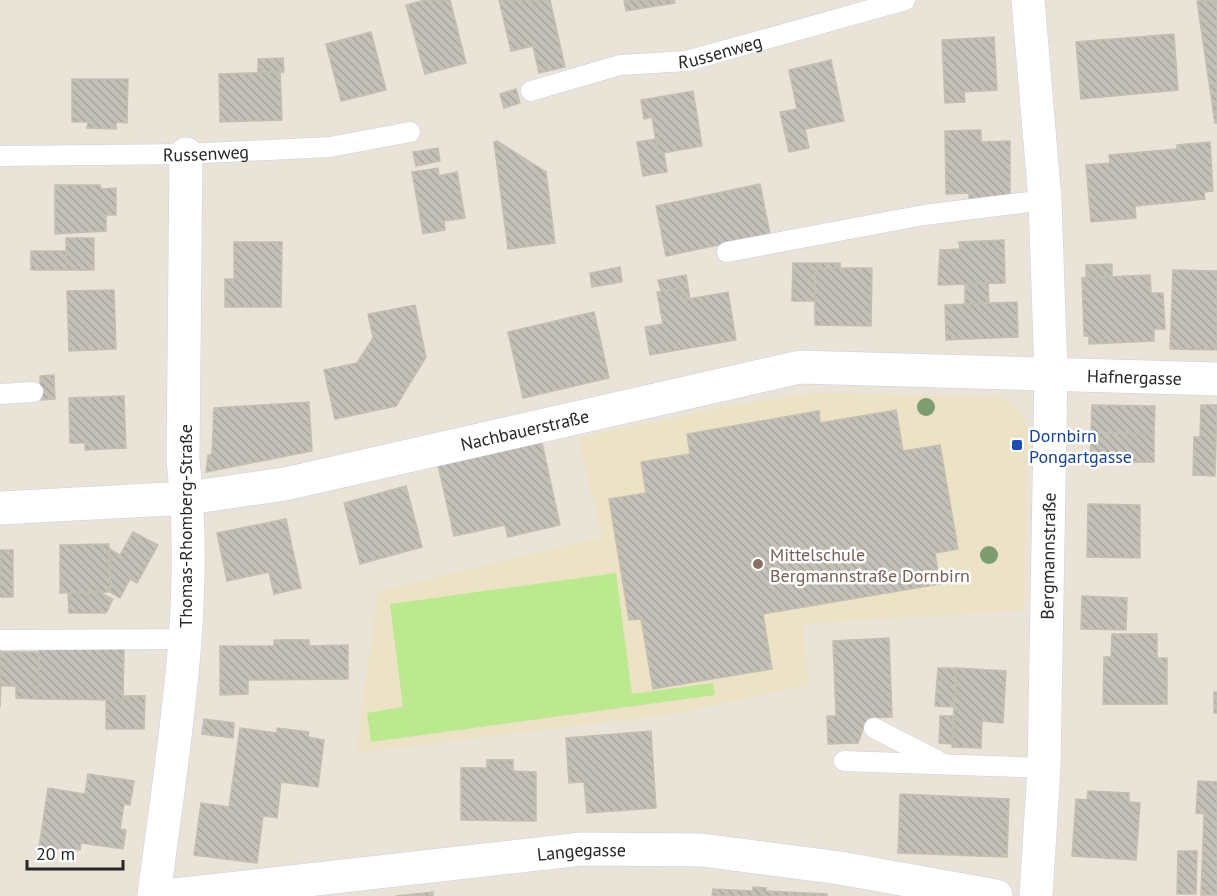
<svg xmlns="http://www.w3.org/2000/svg" width="1217" height="896" font-family="'PT Sans',sans-serif">
<style>
.education{fill:#ece2c6}
.pitch{fill:#bce88f}
.building{fill:url(#building-back-hatch);stroke:#c4bfb2;stroke-width:1.5}
.lines{fill:none;stroke-linecap:round;stroke-linejoin:round}
.service-casing{stroke:#cdcfe0;stroke-width:21}
.minor-casing{stroke:#cdcfe0;stroke-width:34}
.service{stroke:#fff;stroke-width:20}
.minor{stroke:#fff;stroke-width:33}
.tree{fill:#7d9c6f}
.transit-dot{fill:#1a4fb4;stroke:#fff;stroke-width:2}
.education-dot{fill:#8d6e63;stroke:#fff;stroke-width:2}
.labels{text-anchor:middle;dominant-baseline:central;stroke-width:5;stroke-linejoin:round;paint-order:stroke}
.street-label{font-size:18px;fill:#272727;stroke:#fff}
.transit-label{font-size:18px;fill:#164399;stroke:#fff;text-anchor:start}
.education-label{font-size:18px;fill:#785e54;stroke:#fff;text-anchor:start}
</style>
<defs>
<pattern id="building-back-hatch" width="6" height="6" patternUnits="userSpaceOnUse" patternTransform="scale(1.5)"><rect width="6" height="6" fill="#c4c0b8"/><path d="M-1 5l2 2M0 0l6 6M5-1l2 2" fill="none" stroke="#a8a59e"/></pattern>
</defs>
<rect width="100%" height="100%" fill="#eae3d8"/>
<!-- education -->
<polygon class="education" points="817,393 1001,397 1022,413 1028,432 1024,610 804,624 808,685 673,714 356,753 378,591 602,537 578,438 728,406"/>
<!-- pitch -->
<polygon class="pitch" points="616,573 632,694 713,683 715,695 371,742 367,713 403,707 390,604"/>
<!-- building -->
<g class="building">
<polygon points="425,0 450,0 466,63 425,74 406,5"/>
<polygon points="499,0 550,0 565,67 539,73 533,46 511,51"/>
<polygon points="624,0 674,0 675,3 626,11"/>
<polygon points="1217,0 1217,123 1215,123 1197,1"/>
<polygon points="371,32 386,90 341,101 326,44"/>
<polygon points="1174,34 1178,90 1081,99 1076,42"/>
<polygon points="994,37 997,90 964,92 965,102 945,103 942,40"/>
<polygon points="283,58 284,72 258,72 258,59"/>
<polygon points="831,60 844,121 805,129 809,148 789,152 780,112 797,109 789,70"/>
<polygon points="280,72 282,120 220,122 219,74"/>
<polygon points="72,79 128,79 127,123 116,122 116,129 87,128 88,122 72,122"/>
<polygon points="516,89 520,103 504,108 500,94"/>
<polygon points="693,91 702,146 658,154 652,117 644,119 641,100"/>
<polygon points="981,130 981,142 1010,141 1010,199 969,200 969,193 946,194 945,131"/>
<polygon points="656,139 658,154 664,153 667,172 643,176 637,142"/>
<polygon points="497,141 546,172 555,243 508,249 494,142"/>
<polygon points="1210,142 1213,191 1204,192 1205,199 1135,206 1136,218 1091,222 1086,165 1110,163 1109,155 1177,149 1177,145"/>
<polygon points="438,148 440,161 416,166 413,152"/>
<polygon points="438,168 439,176 457,172 465,218 444,221 445,230 423,234 412,172"/>
<polygon points="760,184 770,234 666,256 656,206"/>
<polygon points="55,185 100,185 101,189 116,188 116,215 106,215 106,231 55,234"/>
<rect x="66" y="238" width="28" height="32"/>
<polygon points="1004,240 1005,283 938,285 940,250 960,249 959,242"/>
<polygon points="234,242 282,242 281,307 225,307 225,279 234,279"/>
<rect x="31" y="251" width="35" height="19"/>
<polygon points="793,263 840,263 840,268 815,268 815,301 792,301"/>
<polygon points="1112,264 1112,277 1086,278 1086,265"/>
<polygon points="620,267 622,282 592,287 590,273"/>
<polygon points="815,268 872,268 871,326 815,325"/>
<polygon points="1173,270 1217,271 1217,350 1170,349"/>
<polygon points="686,275 690,299 683,300 681,288 661,291 658,280"/>
<polygon points="1150,275 1151,293 1163,293 1165,329 1154,329 1154,341 1089,344 1089,336 1084,336 1082,278"/>
<polygon points="988,283 989,303 965,304 965,284"/>
<polygon points="681,288 683,300 728,292 736,340 650,355 645,327 663,324 657,292"/>
<polygon points="114,290 116,349 69,351 67,291"/>
<polygon points="1017,302 1018,337 946,340 945,305"/>
<polygon points="415,305 426,357 396,406 335,419 324,370 357,363 373,338 368,314"/>
<polygon points="594,312 609,378 523,398 508,332"/>
<polygon points="54,375 55,399 41,400 40,376"/>
<polygon points="124,396 126,448 85,450 85,443 70,443 69,398"/>
<polygon points="309,402 312,451 206,472 208,455 212,454 214,408"/>
<polygon points="1092,405 1155,406 1154,434 1091,433"/>
<polygon points="1201,405 1217,405 1215,476 1193,475 1194,437 1200,437"/>
<polygon points="896,410 903,451 940,445 958,549 935,553 940,584 763,614 772,669 653,689 641,619 629,620 609,499 646,493 641,462 690,454 687,434 819,411 820,423"/>
<polygon points="1091,433 1154,434 1154,462 1090,462"/>
<polygon points="542,443 560,525 508,537 505,525 454,536 438,465"/>
<polygon points="406,486 422,547 360,564 344,503"/>
<polygon points="1088,504 1140,505 1140,558 1087,557"/>
<polygon points="286,519 301,588 274,594 269,572 227,581 217,533"/>
<polygon points="133,532 158,545 137,583 130,579 120,598 110,592 110,549 120,555"/>
<polygon points="109,544 110,592 60,593 60,545"/>
<rect x="0" y="550" width="13" height="47"/>
<polygon points="99,592 113,599 106,613 69,613 68,593"/>
<polygon points="1082,596 1127,598 1126,630 1081,629"/>
<polygon points="1112,634 1157,634 1157,658 1167,658 1167,704 1103,704 1104,657 1111,657"/>
<polygon points="889,638 892,717 867,718 858,743 828,744 827,716 836,716 833,641"/>
<polygon points="274,640 309,640 309,646 348,645 348,679 248,680 248,694 220,695 220,646 274,646"/>
<polygon points="39,648 124,648 123,700 38,699"/>
<polygon points="0,649 1,652 39,652 38,699 16,698 16,686 1,686 0,707"/>
<polygon points="938,668 956,668 954,707 935,706"/>
<polygon points="956,668 1006,671 1003,723 982,721 981,748 952,747"/>
<rect x="1214" y="692" width="3" height="21"/>
<polygon points="124,696 145,696 144,729 106,729 106,699 123,700"/>
<polygon points="940,716 953,716 952,744 939,743"/>
<polygon points="204,719 234,723 233,738 202,734"/>
<polygon points="240,728 277,733 277,728 309,732 308,737 324,740 318,787 281,782 277,818 263,816 257,863 194,855 201,803 229,807"/>
<polygon points="651,731 656,808 587,813 584,782 569,783 566,738"/>
<polygon points="487,760 513,760 513,771 536,772 536,821 461,820 461,768 487,768"/>
<polygon points="88,774 134,781 130,805 124,804 120,829 126,830 123,849 81,843 80,850 39,847 48,788 85,794"/>
<polygon points="1198,781 1217,782 1217,895 1201,895 1204,814 1196,813"/>
<polygon points="1088,791 1129,793 1129,802 1140,803 1136,860 1072,856 1076,799 1087,800"/>
<polygon points="900,794 1009,799 1007,857 898,853"/>
<polygon points="1178,851 1197,851 1196,894 1177,894"/>
<polygon points="753,887 766,888 766,891 827,894 827,896 712,896 713,889 753,891"/>
<polygon points="433,892 433,896 395,896"/>
</g>
<g class="lines">
<!-- service casing -->
<g class="service-casing">
<g id="service">
<path id="s1" d="M531,91l89,-26 67,-4 218,-61"/>
<path id="s2" d="M0,156l186,-2 144,-7 80,-15"/>
<polyline points="727,252 924,215 1045,200"/>
<polyline points="0,394 33,392"/>
<polyline points="0,640 186,639"/>
<polyline points="874,728 938,761"/>
<polyline points="844,761 1044,768"/>
</g>
</g>
<!-- minor casing -->
<g class="minor-casing">
<g id="minor">
<polyline points="1028,0 1045,200 1051,373 1044,768 1036,896"/>
<path id="s3" d="M0,508l188,-10 97,-14 515,-117 417,12"/>
<path d="M154,896c18,-143 46,-291 29,-436l3,-306"/>
<path id="s4" d="M166,896l416,-47 120,1 138,18 156,28"/>
</g>
</g>
<!-- service -->
<use href="#service" class="service"/>
<!-- minor -->
<use href="#minor" class="minor"/>
</g>
<!-- trees -->
<g class="tree">
<circle cx="926" cy="407" r="9"/>
<circle cx="989" cy="555" r="9"/>
</g>
<!-- markers -->
<rect class="transit-dot" x="1011" y="439" width="12" height="12" rx="3"/>
<circle class="education-dot" cx="758" cy="564" r="6"/>
<g class="labels">
<!-- street labels -->
<g class="street-label">
<text stroke="none"><textPath href="#s1" startOffset="194">Russenweg</textPath></text>
<text stroke="none"><textPath href="#s2" startOffset="206">Russenweg</textPath></text>
<text stroke="none"><textPath href="#s3" startOffset="1149">Hafnergasse</textPath></text>
<text stroke="none"><textPath href="#s3" startOffset="532">Nachbauerstraße</textPath></text>
<text transform="translate(185 526) rotate(-90)">Thomas-Rhomberg-Straße</text>
<text transform="translate(1048 556) rotate(-89)">Bergmannstraße</text>
<text stroke="none"><textPath href="#s4" startOffset="418">Langegasse</textPath></text>
</g>
<!-- transit labels -->
<g class="transit-label">
<text x="1029" y="435">Dornbirn<tspan x="1029" dy="21">Pongartgasse</tspan></text>
</g>
<!-- education labels -->
<g class="education-label">
<text x="770" y="554">Mittelschule<tspan x="770" dy="21">Bergmannstraße Dornbirn</tspan></text>
</g>
</g>
<!-- scale -->
<path d="M27 860v9h96v-9" fill="none" stroke="#272727" stroke-width="3"/>
<text x="36" y="860" font-size="18" fill="#272727" stroke="#ffffff" stroke-width="4.5" paint-order="stroke">20 m</text>
</svg>
